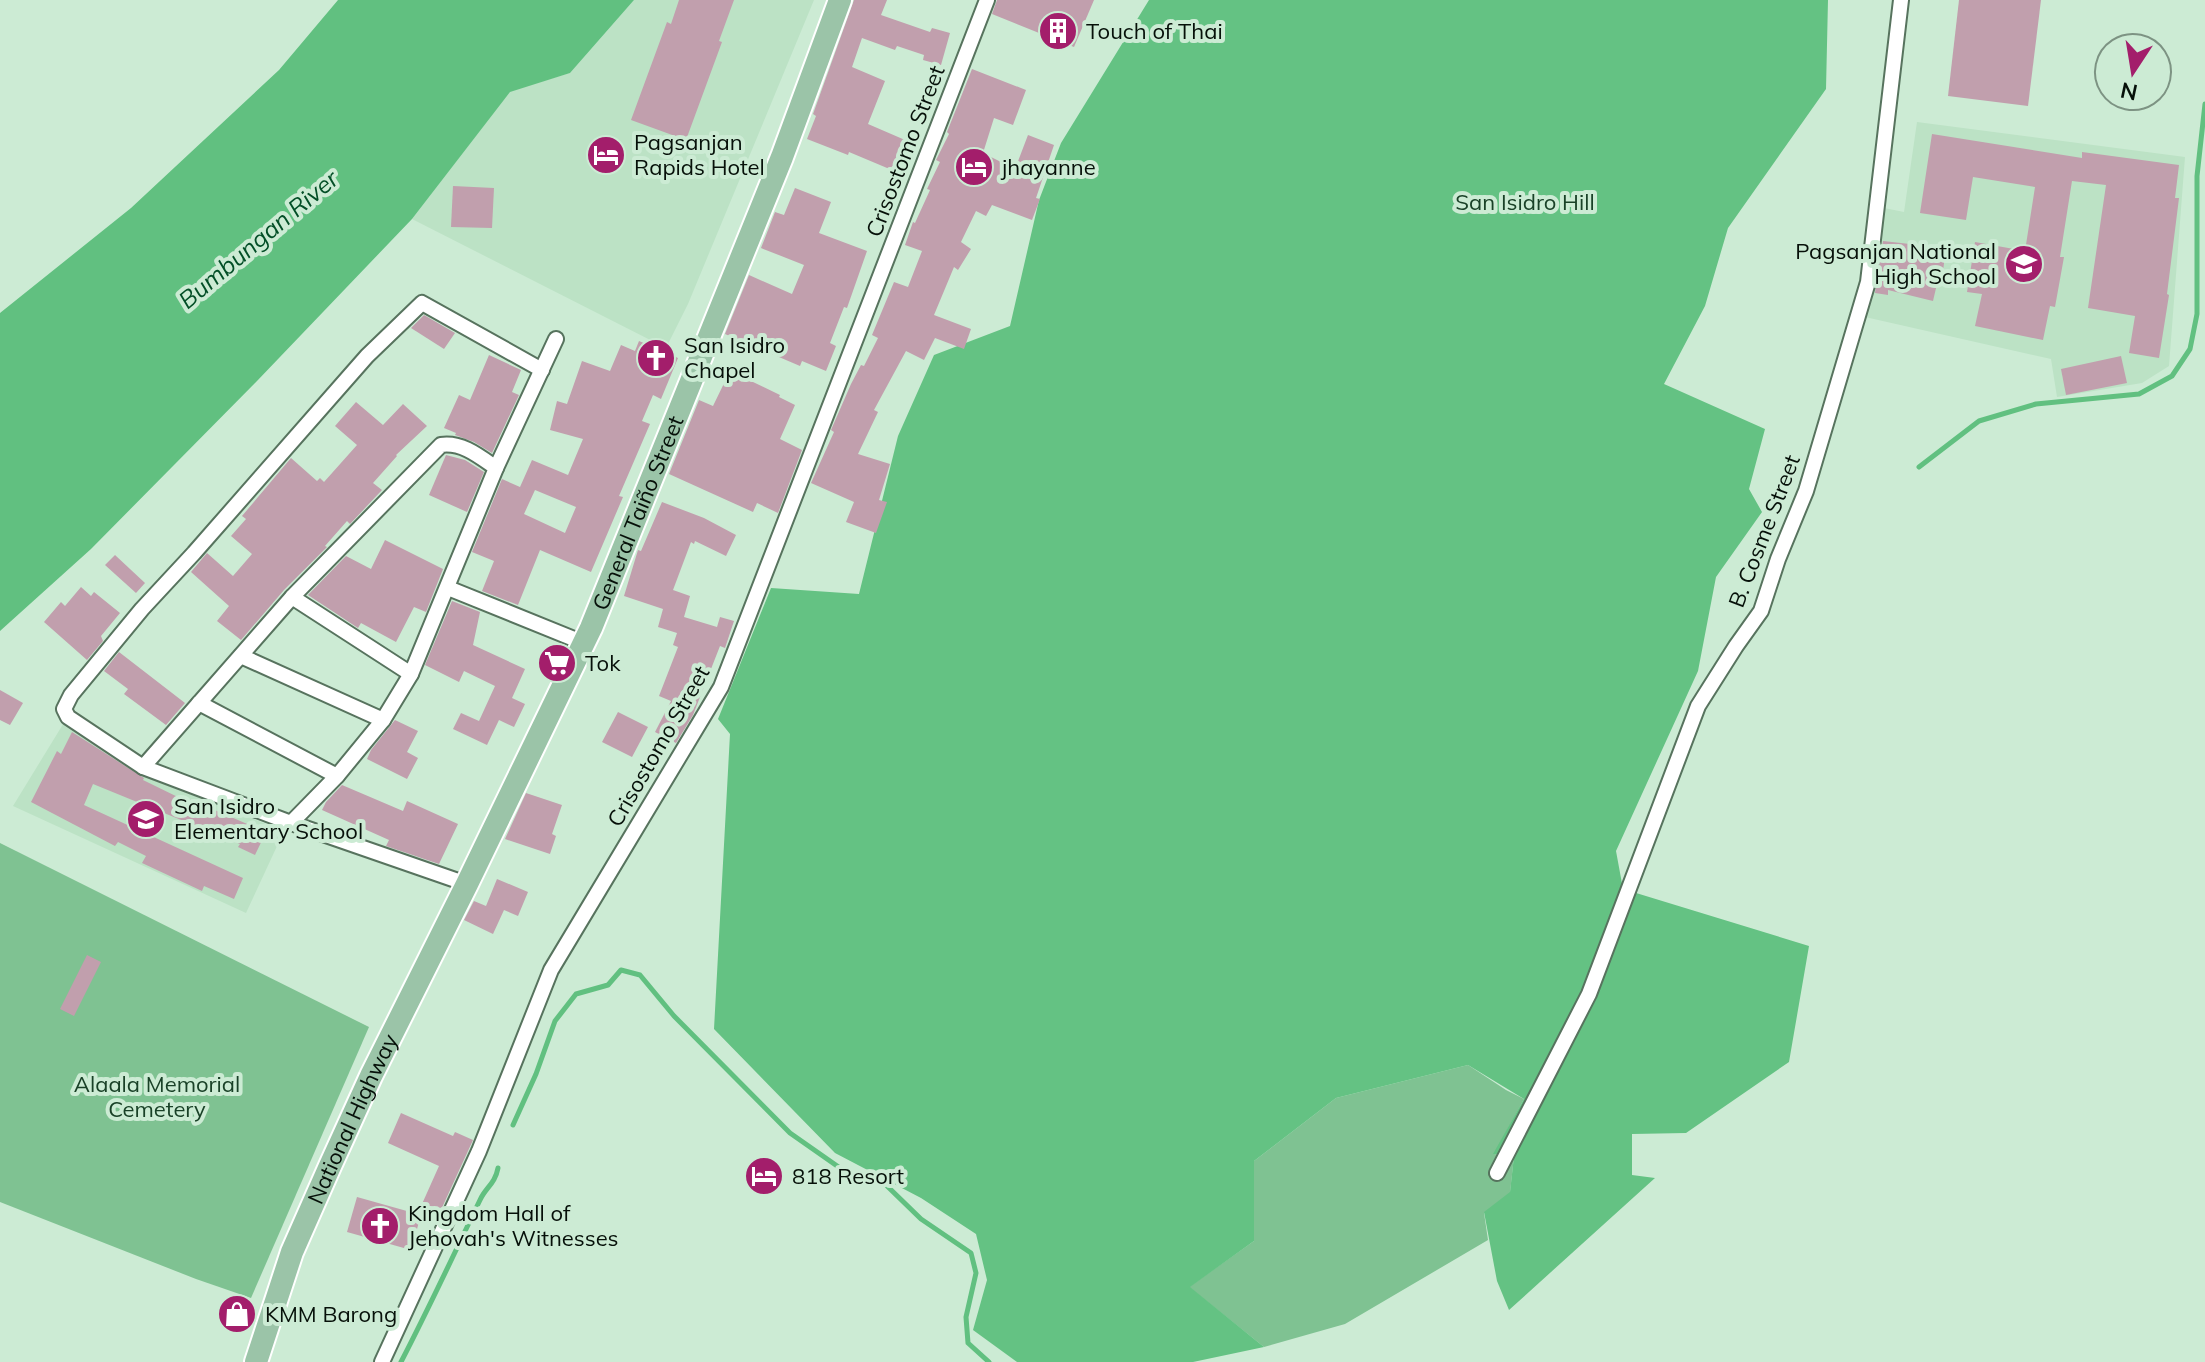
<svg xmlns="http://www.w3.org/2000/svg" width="2205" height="1362" font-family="Mulish,sans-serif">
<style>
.built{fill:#bce2c5}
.green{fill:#7fc292}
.forest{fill:#64c283}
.water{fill:#61c080}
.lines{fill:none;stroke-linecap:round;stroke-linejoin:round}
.stream{stroke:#61c080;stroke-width:5}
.building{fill:#c19fad;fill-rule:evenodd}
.minor-casing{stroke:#57735e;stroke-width:18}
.primary-casing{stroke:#fff;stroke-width:26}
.minor{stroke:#fff;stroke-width:14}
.primary{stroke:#9bc4a8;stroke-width:22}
.labels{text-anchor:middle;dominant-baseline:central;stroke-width:8;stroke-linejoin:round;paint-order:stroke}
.poi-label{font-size:22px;fill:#061009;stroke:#ccebd4;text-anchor:start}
.street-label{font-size:22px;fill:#061009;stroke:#ccebd4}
.park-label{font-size:22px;fill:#194127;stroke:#ccebd4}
.water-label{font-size:24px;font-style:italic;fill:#034f27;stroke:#ccebd4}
</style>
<rect width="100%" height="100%" fill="#ccebd4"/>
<!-- built -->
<g class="built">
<polygon points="634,0 814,0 688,304 666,348 412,219 510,91 570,73"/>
<polygon points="1917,122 2185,157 2169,366 2142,383 2057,397 2051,359 1865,317 1879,207 1904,212"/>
<polygon points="65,721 156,781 284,831 246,913 13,806"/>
</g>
<!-- green -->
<g class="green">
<polygon points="0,843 369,1027 251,1298 196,1279 0,1202"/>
<polygon points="1468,1065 1506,1090 1524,1099 1494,1154 1514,1156 1510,1193 1484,1213 1488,1240 1345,1324 1264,1347 1189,1287 1254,1241 1254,1161 1336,1098"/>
</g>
<!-- forest -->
<polygon class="forest" points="1149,0 1828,0 1826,89 1728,228 1705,306 1664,384 1765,429 1749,489 1762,512 1716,577 1698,671 1616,851 1623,889 1809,946 1789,1062 1686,1133 1632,1134 1632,1175 1655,1178 1509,1310 1497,1281 1484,1212 1510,1192 1514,1156 1493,1154 1524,1099 1468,1065 1336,1098 1254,1161 1254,1241 1190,1287 1264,1347 1193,1362 1017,1362 973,1330 987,1280 976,1234 921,1198 835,1153 714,1029 730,734 718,719 771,588 859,594 898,436 934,355 1010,326 1039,200 1061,143"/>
<!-- water -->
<polygon class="water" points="338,0 634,0 570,73 510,92 412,219 257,381 91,549 0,631 0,313 131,208 279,70"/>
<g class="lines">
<!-- stream -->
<g class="stream">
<polyline points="1919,467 1979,421 2036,404 2139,394 2172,376 2190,349 2197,314 2197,176 2205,104"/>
<polyline points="513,1125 536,1074 555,1021 576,994 608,985 621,970 640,975 674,1016 790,1133 840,1168 886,1185 921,1219 971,1253 976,1273 966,1317 968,1343 989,1362"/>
<path d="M401,1362c28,-54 53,-108 79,-162 6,-13 15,-16 18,-32"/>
</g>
</g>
<!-- building -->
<g class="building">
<polygon points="679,0 734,0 719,41 722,42 686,140 631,120 667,22 671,24"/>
<polygon points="854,0 887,0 881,15 930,32 932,28 950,33 941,65 923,60 924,55 897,46 895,50 862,38 852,67 885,81 868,124 912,143 899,173 849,152 848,155 807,139 816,116 813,114"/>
<polygon points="997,0 1094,0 1074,47 992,14"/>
<polygon points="1959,0 2041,0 2028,106 1948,96"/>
<polygon points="972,69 1026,90 1013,125 994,118 983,153 1015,169 1028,135 1054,145 1036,198 1040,199 1032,220 992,205 986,216 976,211 961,242 971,249 958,270 954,267 934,315 971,329 964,349 935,338 924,360 906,351 874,410 878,412 858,454 890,464 879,500 887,502 876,533 846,522 854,502 811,483 834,432 831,430 851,384 861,365 864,366 878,338 872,335 894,282 908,287 922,251 905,245 913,222 915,223 930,190 927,189 940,162 936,160 949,134 947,132"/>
<polygon points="1932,134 2082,158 2082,152 2179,165 2175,198 2179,198 2167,294 2169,295 2159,358 2129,353 2135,316 2088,308 2106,185 2072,181 2060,257 2064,257 2055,307 2050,306 2043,340 1975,326 1982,294 1967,292 1975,242 2025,251 2035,187 1973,177 1966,220 1920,213"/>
<polygon points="453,186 494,188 492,228 451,227"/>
<polygon points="795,188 831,202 819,233 867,251 847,308 844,307 830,343 836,346 826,371 802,361 800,366 725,334 749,275 792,294 804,265 761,248 775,212 784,215"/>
<polygon points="1883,241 1946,248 1943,271 1940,271 1933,301 1888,290 1888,295 1875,293"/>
<polygon points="424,315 455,333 444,349 411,328"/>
<path d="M639,341l39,17 -17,41 -8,-4 -11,26 8,3 -31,72 4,1 -32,75 -51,-22 -22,55 -36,-14 12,-30 -22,-9 30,-73 18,8 12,-27 36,15 15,-36 -33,-9 7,-29 10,3 15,-43 28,10 11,-26 14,6zM535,490l41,17 -11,26 -41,-19z"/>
<polygon points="489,355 521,370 512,392 519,395 492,453 474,442 455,435 456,433 444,428 459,395 470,400"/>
<polygon points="2121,356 2127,383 2066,395 2061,369"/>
<polygon points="730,371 780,395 779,397 795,405 780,439 802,450 778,513 757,503 753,512 669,474 699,400 713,406"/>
<polygon points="356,402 383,425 403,404 427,426 396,455 397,456 373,483 382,490 350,524 347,521 325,546 327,547 284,590 241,640 217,621 229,606 191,572 207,553 233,576 252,554 231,536 246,519 242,516 291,458 317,481 320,478 324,482 357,445 335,426"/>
<polygon points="446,455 465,460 484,472 467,512 429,495"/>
<polygon points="662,502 704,518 736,535 726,556 695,541 694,544 691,542 673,590 690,596 684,617 717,627 720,617 734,621 725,648 720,646 693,715 676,743 655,732 671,701 659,696 678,647 673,645 677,633 658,627 663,609 624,596 638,550 641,551"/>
<polygon points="385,540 443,569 426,612 414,607 396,642 361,623 358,628 308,595 346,556 371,569"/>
<polygon points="115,555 145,583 136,593 105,565"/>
<polygon points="81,587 91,596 94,592 120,613 101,636 103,641 87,660 44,622 61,602 65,606"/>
<polygon points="452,601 480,612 473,645 525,669 512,698 525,704 514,727 499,720 487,745 453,729 461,713 479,721 495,686 464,671 459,682 425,665"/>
<polygon points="119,652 185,703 166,725 124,694 128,689 104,671"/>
<polygon points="0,690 23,703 10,725 0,720"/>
<polygon points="618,712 648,727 632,757 602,742"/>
<polygon points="395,720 418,731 407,752 418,758 407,779 367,759 371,750"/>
<polygon points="72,732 144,778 143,780 188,802 189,799 266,832 255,855 238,847 240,844 93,784 84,805 243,878 234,899 204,886 202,891 142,863 146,856 118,842 115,846 31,802 57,751 61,754"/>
<polygon points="342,785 403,811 407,801 458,824 439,864 386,846 389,840 322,810 326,802"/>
<polygon points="526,793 562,805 552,834 556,836 550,854 505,839"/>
<polygon points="497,879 528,892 518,916 504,910 493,934 464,920 474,901 486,906"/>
<polygon points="87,955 101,962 74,1016 60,1009"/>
<polygon points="401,1113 453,1136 455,1132 473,1140 440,1212 422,1204 439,1166 388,1143"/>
<polygon points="357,1197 421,1215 411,1250 347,1232"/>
</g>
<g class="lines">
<!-- minor casing -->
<g class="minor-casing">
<g id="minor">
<polyline points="496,468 556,339"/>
<polyline points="448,588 584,643"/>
<polyline points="292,597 411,674"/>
<polyline points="241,656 383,720"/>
<polyline points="199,703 337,776"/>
<polyline points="143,767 68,717 64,709 71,695 142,609 194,553 367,356 422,303 542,370"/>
<path d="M291,823l46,-47 46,-56 28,-46 85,-206c-17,-12 -34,-26 -55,-23l-149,152 -149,170 148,56 176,61"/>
<polyline points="1497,1173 1589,994 1698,706 1736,646 1761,611 1778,559 1806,491 1868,282 1901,0"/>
<polyline points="382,1362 479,1151 551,970 721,687 987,0"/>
</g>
</g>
<!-- primary casing -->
<g class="primary-casing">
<g id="primary">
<path id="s1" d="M256,1362l36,-110 38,-86 41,-90 96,-192 124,-256 191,-471 58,-157"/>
</g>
</g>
<!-- minor -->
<use href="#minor" class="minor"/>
<!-- primary -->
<use href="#primary" class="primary"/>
</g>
<!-- icons -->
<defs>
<g id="building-disc" transform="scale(2)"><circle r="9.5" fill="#a31e6b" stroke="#ccebd4"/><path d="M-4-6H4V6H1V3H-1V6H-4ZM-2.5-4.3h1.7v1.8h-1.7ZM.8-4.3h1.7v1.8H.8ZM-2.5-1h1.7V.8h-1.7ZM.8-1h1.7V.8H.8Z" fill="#fff"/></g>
<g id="hotel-disc" transform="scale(2)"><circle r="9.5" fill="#a31e6b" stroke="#ccebd4"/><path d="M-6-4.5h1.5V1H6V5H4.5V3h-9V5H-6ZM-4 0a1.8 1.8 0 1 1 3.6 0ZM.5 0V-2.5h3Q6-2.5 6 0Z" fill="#fff"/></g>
<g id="school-disc" transform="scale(2)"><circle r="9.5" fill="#a31e6b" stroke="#ccebd4"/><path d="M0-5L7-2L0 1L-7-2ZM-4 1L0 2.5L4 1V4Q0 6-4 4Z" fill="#fff"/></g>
<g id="church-disc" transform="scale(2)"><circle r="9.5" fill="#a31e6b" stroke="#ccebd4"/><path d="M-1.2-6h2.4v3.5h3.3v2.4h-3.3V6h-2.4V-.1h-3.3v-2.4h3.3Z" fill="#fff"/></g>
<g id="supermarket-disc" transform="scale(2)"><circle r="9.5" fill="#a31e6b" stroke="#ccebd4"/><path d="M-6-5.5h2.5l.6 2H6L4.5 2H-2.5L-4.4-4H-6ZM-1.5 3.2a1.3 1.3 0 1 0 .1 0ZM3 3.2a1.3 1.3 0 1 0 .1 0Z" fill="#fff"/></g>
<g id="shop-disc" transform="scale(2)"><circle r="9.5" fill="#a31e6b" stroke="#ccebd4"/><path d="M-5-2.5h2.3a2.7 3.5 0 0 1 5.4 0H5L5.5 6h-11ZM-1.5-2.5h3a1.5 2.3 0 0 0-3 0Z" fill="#fff"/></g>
</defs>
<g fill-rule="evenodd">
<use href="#building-disc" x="1058" y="31"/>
<use href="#hotel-disc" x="606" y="155"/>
<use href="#hotel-disc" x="974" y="167"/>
<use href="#school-disc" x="2024" y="264"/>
<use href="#church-disc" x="656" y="358"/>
<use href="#supermarket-disc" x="557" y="663"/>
<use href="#school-disc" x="146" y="819"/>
<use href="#hotel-disc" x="764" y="1176"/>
<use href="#church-disc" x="380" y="1226"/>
<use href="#shop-disc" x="237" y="1314"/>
</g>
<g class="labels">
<!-- poi labels -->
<g class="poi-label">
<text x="1086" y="31">Touch of Thai</text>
<text x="634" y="142">Pagsanjan<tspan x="634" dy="25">Rapids Hotel</tspan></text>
<text x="1002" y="167">jhayanne</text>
<text x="1996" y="251" text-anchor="end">Pagsanjan National<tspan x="1996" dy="25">High School</tspan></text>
<text x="684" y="345">San Isidro<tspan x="684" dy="25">Chapel</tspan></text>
<text x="585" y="663">Tok</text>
<text x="174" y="806">San Isidro<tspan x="174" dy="25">Elementary School</tspan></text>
<text x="792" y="1176">818 Resort</text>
<text x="408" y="1213">Kingdom Hall of<tspan x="408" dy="25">Jehovah's Witnesses</tspan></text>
<text x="265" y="1314">KMM Barong</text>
</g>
<!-- street labels -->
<g class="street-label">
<text transform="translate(905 151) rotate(-69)">Crisostomo Street</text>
<text stroke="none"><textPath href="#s1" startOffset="932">General Taiño Street</textPath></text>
<text transform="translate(1764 531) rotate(-69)">B. Cosme Street</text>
<text transform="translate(658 746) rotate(-60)">Crisostomo Street</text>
<text stroke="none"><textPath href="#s1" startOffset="262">National Highway</textPath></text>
</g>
<!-- park labels -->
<g class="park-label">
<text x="1525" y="202">San Isidro Hill</text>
<text x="157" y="1084">Alaala Memorial<tspan x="157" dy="25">Cemetery</tspan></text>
</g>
<!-- water labels -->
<g class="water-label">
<text transform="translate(258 239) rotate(-40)">Bumbungan River</text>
</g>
</g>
<!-- north arrow -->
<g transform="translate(2133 72) rotate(192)"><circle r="38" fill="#ccebd4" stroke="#7d9383" stroke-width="2"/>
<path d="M0-6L14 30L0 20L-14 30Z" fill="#a31e6b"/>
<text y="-12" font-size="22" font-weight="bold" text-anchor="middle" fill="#061009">N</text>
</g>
</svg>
